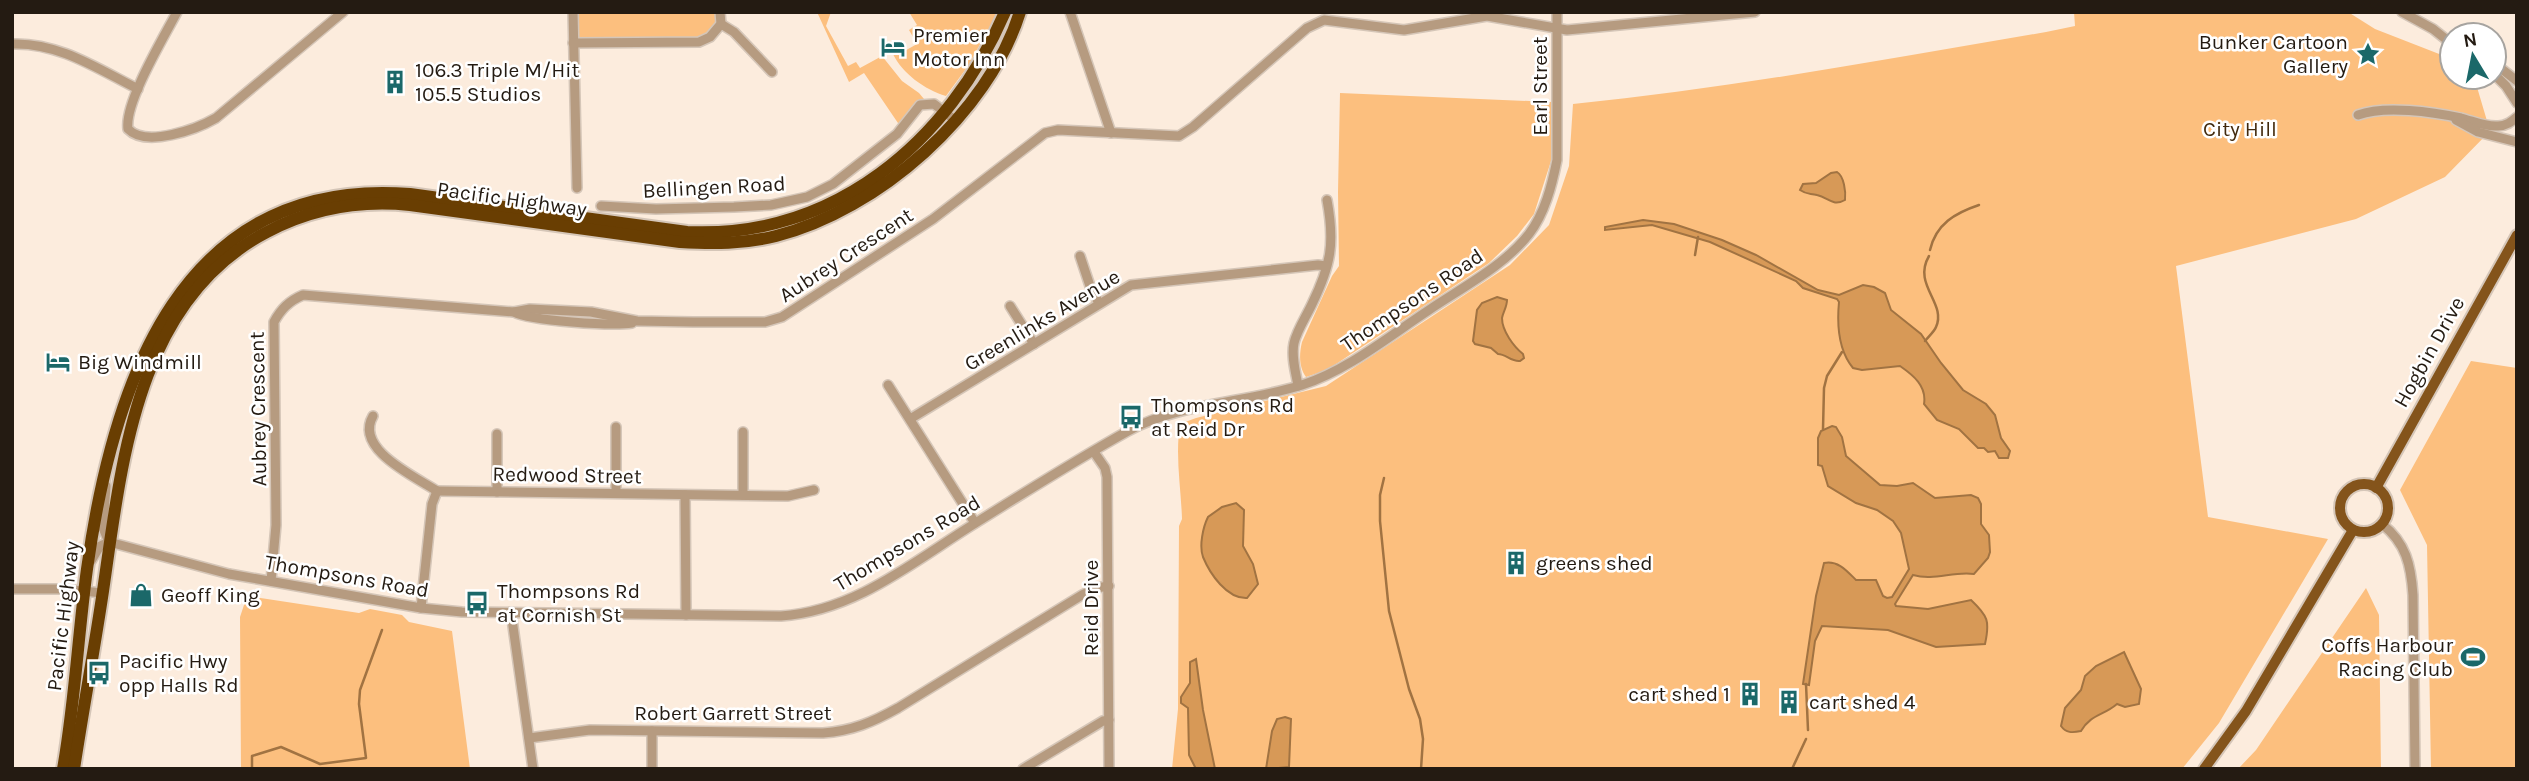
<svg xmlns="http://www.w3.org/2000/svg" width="2529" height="781" font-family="Karla,sans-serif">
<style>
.green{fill:#fcbf7e}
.water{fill:#d79957;stroke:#a17342;stroke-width:2}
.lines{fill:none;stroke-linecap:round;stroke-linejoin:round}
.stream{stroke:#a17342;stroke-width:2.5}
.minor-casing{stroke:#d5c6b8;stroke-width:12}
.major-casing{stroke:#d5c6b8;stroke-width:14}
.highway-casing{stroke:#d5c6b8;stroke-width:16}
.minor{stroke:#b69b80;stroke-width:9}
.major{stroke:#84541b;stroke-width:10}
.highway{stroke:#693e02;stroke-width:12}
.labels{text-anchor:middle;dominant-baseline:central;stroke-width:5;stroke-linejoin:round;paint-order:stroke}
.poi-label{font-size:21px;fill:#241b12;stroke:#fff;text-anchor:start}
.street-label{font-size:21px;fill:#241b12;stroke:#fff}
.park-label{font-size:21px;fill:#432a0d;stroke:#fff}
</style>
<rect width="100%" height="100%" fill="#fcecdd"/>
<!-- green -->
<g class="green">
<polygon points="573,12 720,12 721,24 699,42 573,43"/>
<polygon points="817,12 831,12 826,26 848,66 856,62 860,68 882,56 902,81 919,93 924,99 900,126 864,73 849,82"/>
<path d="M909,12h89l-30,54 -22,30c-21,-6 -44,-23 -53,-42l6,-4 2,3 16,-9 -8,-14 8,-5z"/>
<path d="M2074,12h274l27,17 77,30v18h22l16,54 -45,46 -89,42 -180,47 32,251 120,22 -109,184 -37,46h-1010l6,-60 1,-183 3,-7c-1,-32 -7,-63 -2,-95l16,-6 130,-32 184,-121 39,-40 20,-59 4,-62c159,-16 315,-45 473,-72l29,-6z"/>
<path d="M1340,93l212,9 -1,59 -17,53 -17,22 -28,27 -162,107 -21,7c-7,-10 -7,-22 -4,-35l30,-66 7,-10 -1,-74z"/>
<polygon points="2471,361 2517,368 2517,769 2431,769 2427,545 2400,490"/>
<polygon points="2366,588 2379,615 2381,769 2238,769 2256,750"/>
<polygon points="247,596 359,613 370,609 402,615 409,622 452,631 470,769 241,769 240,617"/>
</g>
<!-- water -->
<g class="water">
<path d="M1837,172c7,4 9,20 8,28 -12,7 -16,-2 -28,-5 -7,-2 -10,0 -17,-5l3,-6 13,-1 15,-10z"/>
<path d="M1643,220l31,4 48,16 34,15 62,35 21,5 24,-10 11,2 11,6 6,17 30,24 20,29 22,27 23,14 9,11 6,23 9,13 -2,7h-9l-4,-7 -7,1 -4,-4h-6l-19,-19 -22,-9 -13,-16c3,-18 -11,-29 -24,-38l-38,4 -9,-2c-15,-18 -16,-45 -14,-66l-2,-3 -34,-11 -7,-7 -86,-39 -58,-17 -47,5v-3z"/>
<path d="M1497,297l10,3c0,7 -4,12 -5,18 0,13 12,29 21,36l1,4 -4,3c-9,1 -14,-7 -22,-7l-7,-6 -16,-4 -2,-3 4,-31 5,-7z"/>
<path d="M1832,426l4,1 6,10 4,19 34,29 17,1 16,-3 22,15 36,-3 7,3 3,6v20l8,11 1,17 -2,6 -14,16c-21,-3 -40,7 -61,1l-18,29 1,2 32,3 43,-9c17,16 19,21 14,44l-49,3 -48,-17 -66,-4 -7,15 -6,44 -6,-1 13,-88 8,-33c14,-3 23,8 32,17h20l7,16 4,2 5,-1 17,-28 -8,-36 -8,-12 -16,-11 -21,-7 -28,-17 -6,-20 -4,-1v-27l3,-7z"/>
<path d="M1236,503l8,7 -1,36 10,18 5,20 -11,14c-20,1 -37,-24 -44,-41 -4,-11 0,-30 5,-40l14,-10z"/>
<path d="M2124,652l17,37 -2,15 -14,3 -8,-3c-14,12 -26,10 -36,27 -9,2 -15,2 -20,-5l4,-18 16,-18 4,-14 11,-10z"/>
<polygon points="1196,659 1203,710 1215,769 1196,769 1189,755 1188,708 1181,703 1181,697 1190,683 1190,662"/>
<polygon points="1285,717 1291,719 1289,767 1266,769 1272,731 1277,719"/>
</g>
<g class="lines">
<!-- stream -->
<g class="stream">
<path d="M1930,250c6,-26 25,-37 49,-45"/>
<polyline points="1695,255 1698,237"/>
<path d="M1925,341c3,-4 9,-9 11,-14 11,-24 -24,-42 -7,-71"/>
<polyline points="1823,429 1824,388 1827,376 1842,352"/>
<polyline points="1384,478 1380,495 1380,521 1389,611 1409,689 1420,719 1423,739 1421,769"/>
<polyline points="1806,684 1808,730"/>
<polyline points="252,769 252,756 281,747 320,764 366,758 359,704 360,690 382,630"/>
<polyline points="1792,769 1806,739"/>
</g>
<!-- minor casing -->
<g class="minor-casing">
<g id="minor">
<path d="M177,12c-13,25 -53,91 -49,117 18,19 69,0 88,-11l127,-106"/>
<polyline points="573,12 577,188"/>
<polyline points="1070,12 1111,133"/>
<polyline points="2402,12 2433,29 2452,44"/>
<polyline points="721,24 734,32 772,72"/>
<polyline points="573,43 699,42 710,37 721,24 720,12"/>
<path d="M12,44c46,-2 86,25 126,45"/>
<polyline points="2494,63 2517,81"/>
<polyline points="2494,74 2506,86 2517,103"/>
<path d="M2358,115c27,-10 75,-3 103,3 12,3 24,9 37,8 8,0 13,-4 19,-9"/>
<polyline points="2456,120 2478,132 2517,142"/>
<polyline points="601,206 656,209 734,207 771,205 807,197 833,184 897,134 920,105 934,104 956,121"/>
<polyline points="1080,256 1091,289 1099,303"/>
<polyline points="1010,306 1034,344"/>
<polyline points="514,312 530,309 591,312 637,321 693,322 765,322 782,317 933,219 1045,133 1058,130 1179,136 1193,127 1307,28 1324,20 1404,30 1487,16 1567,30 1755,12"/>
<polyline points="888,385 975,523"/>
<path d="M1298,386c-2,-13 -7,-29 -4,-43 3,-13 12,-26 18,-39 19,-39 23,-61 15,-104"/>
<path d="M373,416c-19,33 41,60 64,75"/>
<polyline points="910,419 1131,285 1318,265 1326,266"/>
<polyline points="616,427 616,492"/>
<polyline points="743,432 743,495"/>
<polyline points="497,434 497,492"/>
<polyline points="1094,452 1105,468 1107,477 1109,769"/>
<polyline points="106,486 103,528 109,542"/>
<polyline points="437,491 788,496 814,490"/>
<polyline points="685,495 686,615"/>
<path d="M2382,524c24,19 29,41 31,71l2,174"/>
<path d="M91,561l9,-15 9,-4 120,32 192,34 41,4 319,4c74,-5 132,-54 193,-92 51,-32 102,-64 154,-93 51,-28 118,-28 174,-46 46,-15 86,-48 127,-75 34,-23 75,-44 100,-76 16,-21 23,-49 28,-74v-148"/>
<path d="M271,581l5,-56 -2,-203c7,-13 15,-21 29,-27l211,17c17,9 98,14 118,11"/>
<polyline points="12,589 61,589 103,593"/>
<polyline points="421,608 432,504 437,491"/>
<polyline points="511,612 533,769"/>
<path d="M529,738l61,-8 233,3c29,-2 50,-11 75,-25l184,-113 14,-7 13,-2"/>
<polyline points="652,769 652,731"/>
<polyline points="1023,769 1103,721 1109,720"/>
</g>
</g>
<!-- major casing -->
<g class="major-casing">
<g id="major">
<circle cx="2364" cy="508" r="24"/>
<polyline points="2376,488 2517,235"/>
<polyline points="2204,769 2246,711 2353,530"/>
</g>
</g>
<!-- highway casing -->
<g class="highway-casing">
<g id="highway">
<path d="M63,769c12,-67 15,-134 24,-200 26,-187 94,-393 323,-375l277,38c147,7 262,-90 318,-220"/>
<path d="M74,769c9,-59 20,-118 29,-178 19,-130 33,-291 164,-359 45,-24 93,-32 143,-27l270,37c33,2 64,2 96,-6 102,-26 212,-122 244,-224"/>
</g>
</g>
<!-- minor -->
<use href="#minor" class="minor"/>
<!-- major -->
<use href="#major" class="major"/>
<!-- highway -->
<use href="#highway" class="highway"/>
</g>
<!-- icons -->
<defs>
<g id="hotel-bare" transform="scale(1.89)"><path d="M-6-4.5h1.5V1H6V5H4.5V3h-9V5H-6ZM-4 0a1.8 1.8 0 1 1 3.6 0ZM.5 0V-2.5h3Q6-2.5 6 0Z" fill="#1b6869" stroke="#fff" stroke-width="2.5" paint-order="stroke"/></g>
<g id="sight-bare" transform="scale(1.89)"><path d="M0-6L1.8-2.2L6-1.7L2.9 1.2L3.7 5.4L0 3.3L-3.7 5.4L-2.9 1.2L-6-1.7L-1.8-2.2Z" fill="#1b6869" stroke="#fff" stroke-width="2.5" paint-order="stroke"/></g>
<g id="building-bare" transform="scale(1.89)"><path d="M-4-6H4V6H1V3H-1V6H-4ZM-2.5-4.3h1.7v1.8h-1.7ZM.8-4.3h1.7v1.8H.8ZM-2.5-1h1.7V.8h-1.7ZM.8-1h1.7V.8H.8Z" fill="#1b6869" stroke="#fff" stroke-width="2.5" paint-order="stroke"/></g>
<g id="bus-bare" transform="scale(1.89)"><path d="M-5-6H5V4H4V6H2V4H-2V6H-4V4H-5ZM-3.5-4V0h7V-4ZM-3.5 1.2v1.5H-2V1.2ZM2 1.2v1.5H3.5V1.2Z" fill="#1b6869" stroke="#fff" stroke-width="2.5" paint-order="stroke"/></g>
<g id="shop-bare" transform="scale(1.89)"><path d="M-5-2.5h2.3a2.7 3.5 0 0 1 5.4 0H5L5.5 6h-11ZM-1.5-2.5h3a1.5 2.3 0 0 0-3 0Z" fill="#1b6869" stroke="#fff" stroke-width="2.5" paint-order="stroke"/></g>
<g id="stadium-bare" transform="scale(1.89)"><path d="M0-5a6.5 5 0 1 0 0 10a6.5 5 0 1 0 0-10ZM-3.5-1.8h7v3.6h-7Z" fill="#1b6869" stroke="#fff" stroke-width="2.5" paint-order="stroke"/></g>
</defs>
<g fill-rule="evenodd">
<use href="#hotel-bare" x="893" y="47"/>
<use href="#sight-bare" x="2368" y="54"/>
<use href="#building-bare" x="395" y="82"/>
<use href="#hotel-bare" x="58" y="362"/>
<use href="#bus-bare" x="1131" y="417"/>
<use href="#building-bare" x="1516" y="563"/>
<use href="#shop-bare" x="141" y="595"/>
<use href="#bus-bare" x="477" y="603"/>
<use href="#stadium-bare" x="2473" y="657"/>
<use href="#bus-bare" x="99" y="673"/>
<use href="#building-bare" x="1750" y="694"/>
<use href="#building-bare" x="1789" y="702"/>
</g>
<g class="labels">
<!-- poi labels -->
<g class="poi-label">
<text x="913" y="35">Premier<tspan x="913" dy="24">Motor Inn</tspan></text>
<text x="2348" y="42" text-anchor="end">Bunker Cartoon<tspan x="2348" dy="24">Gallery</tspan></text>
<text x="415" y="70">106.3 Triple M/Hit<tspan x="415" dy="24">105.5 Studios</tspan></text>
<text x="78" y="362">Big Windmill</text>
<text x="1151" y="405">Thompsons Rd<tspan x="1151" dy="24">at Reid Dr</tspan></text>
<text x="1536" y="563">greens shed</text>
<text x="497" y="591">Thompsons Rd<tspan x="497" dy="24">at Cornish St</tspan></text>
<text x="161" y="595">Geoff King</text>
<text x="2453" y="645" text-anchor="end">Coffs Harbour<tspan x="2453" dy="24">Racing Club</tspan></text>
<text x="119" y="661">Pacific Hwy<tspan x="119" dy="24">opp Halls Rd</tspan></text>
<text x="1730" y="694" text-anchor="end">cart shed 1</text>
<text x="1809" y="702">cart shed 4</text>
</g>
<!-- street labels -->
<g class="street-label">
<text transform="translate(1540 86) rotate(-90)">Earl Street</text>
<text transform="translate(714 187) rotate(-3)">Bellingen Road</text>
<text transform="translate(512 199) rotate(8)">Pacific Highway</text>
<text transform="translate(846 255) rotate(-33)">Aubrey Crescent</text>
<text transform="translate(1412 300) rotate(-34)">Thompsons Road</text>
<text transform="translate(1042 320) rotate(-31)">Greenlinks Avenue</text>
<text transform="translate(2429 352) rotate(-61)">Hogbin Drive</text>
<text transform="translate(258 409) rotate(-91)">Aubrey Crescent</text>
<text transform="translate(567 475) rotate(1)">Redwood Street</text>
<text transform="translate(907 543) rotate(-31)">Thompsons Road</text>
<text transform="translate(347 576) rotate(10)">Thompsons Road</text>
<text transform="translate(1091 608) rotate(-90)">Reid Drive</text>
<text transform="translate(63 616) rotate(-83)">Pacific Highway</text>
<text x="733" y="713">Robert Garrett Street</text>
</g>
<!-- park labels -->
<g class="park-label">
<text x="2240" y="129">City Hill</text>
</g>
</g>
<!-- border -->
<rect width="2529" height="781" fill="none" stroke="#241b12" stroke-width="28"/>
<!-- north arrow -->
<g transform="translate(2473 56) rotate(350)"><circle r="33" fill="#ffffff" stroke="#a7a4a0" stroke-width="2"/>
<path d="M0-5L12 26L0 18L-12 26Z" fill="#1b6869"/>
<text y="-10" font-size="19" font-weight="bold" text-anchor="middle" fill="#241b12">N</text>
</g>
</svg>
